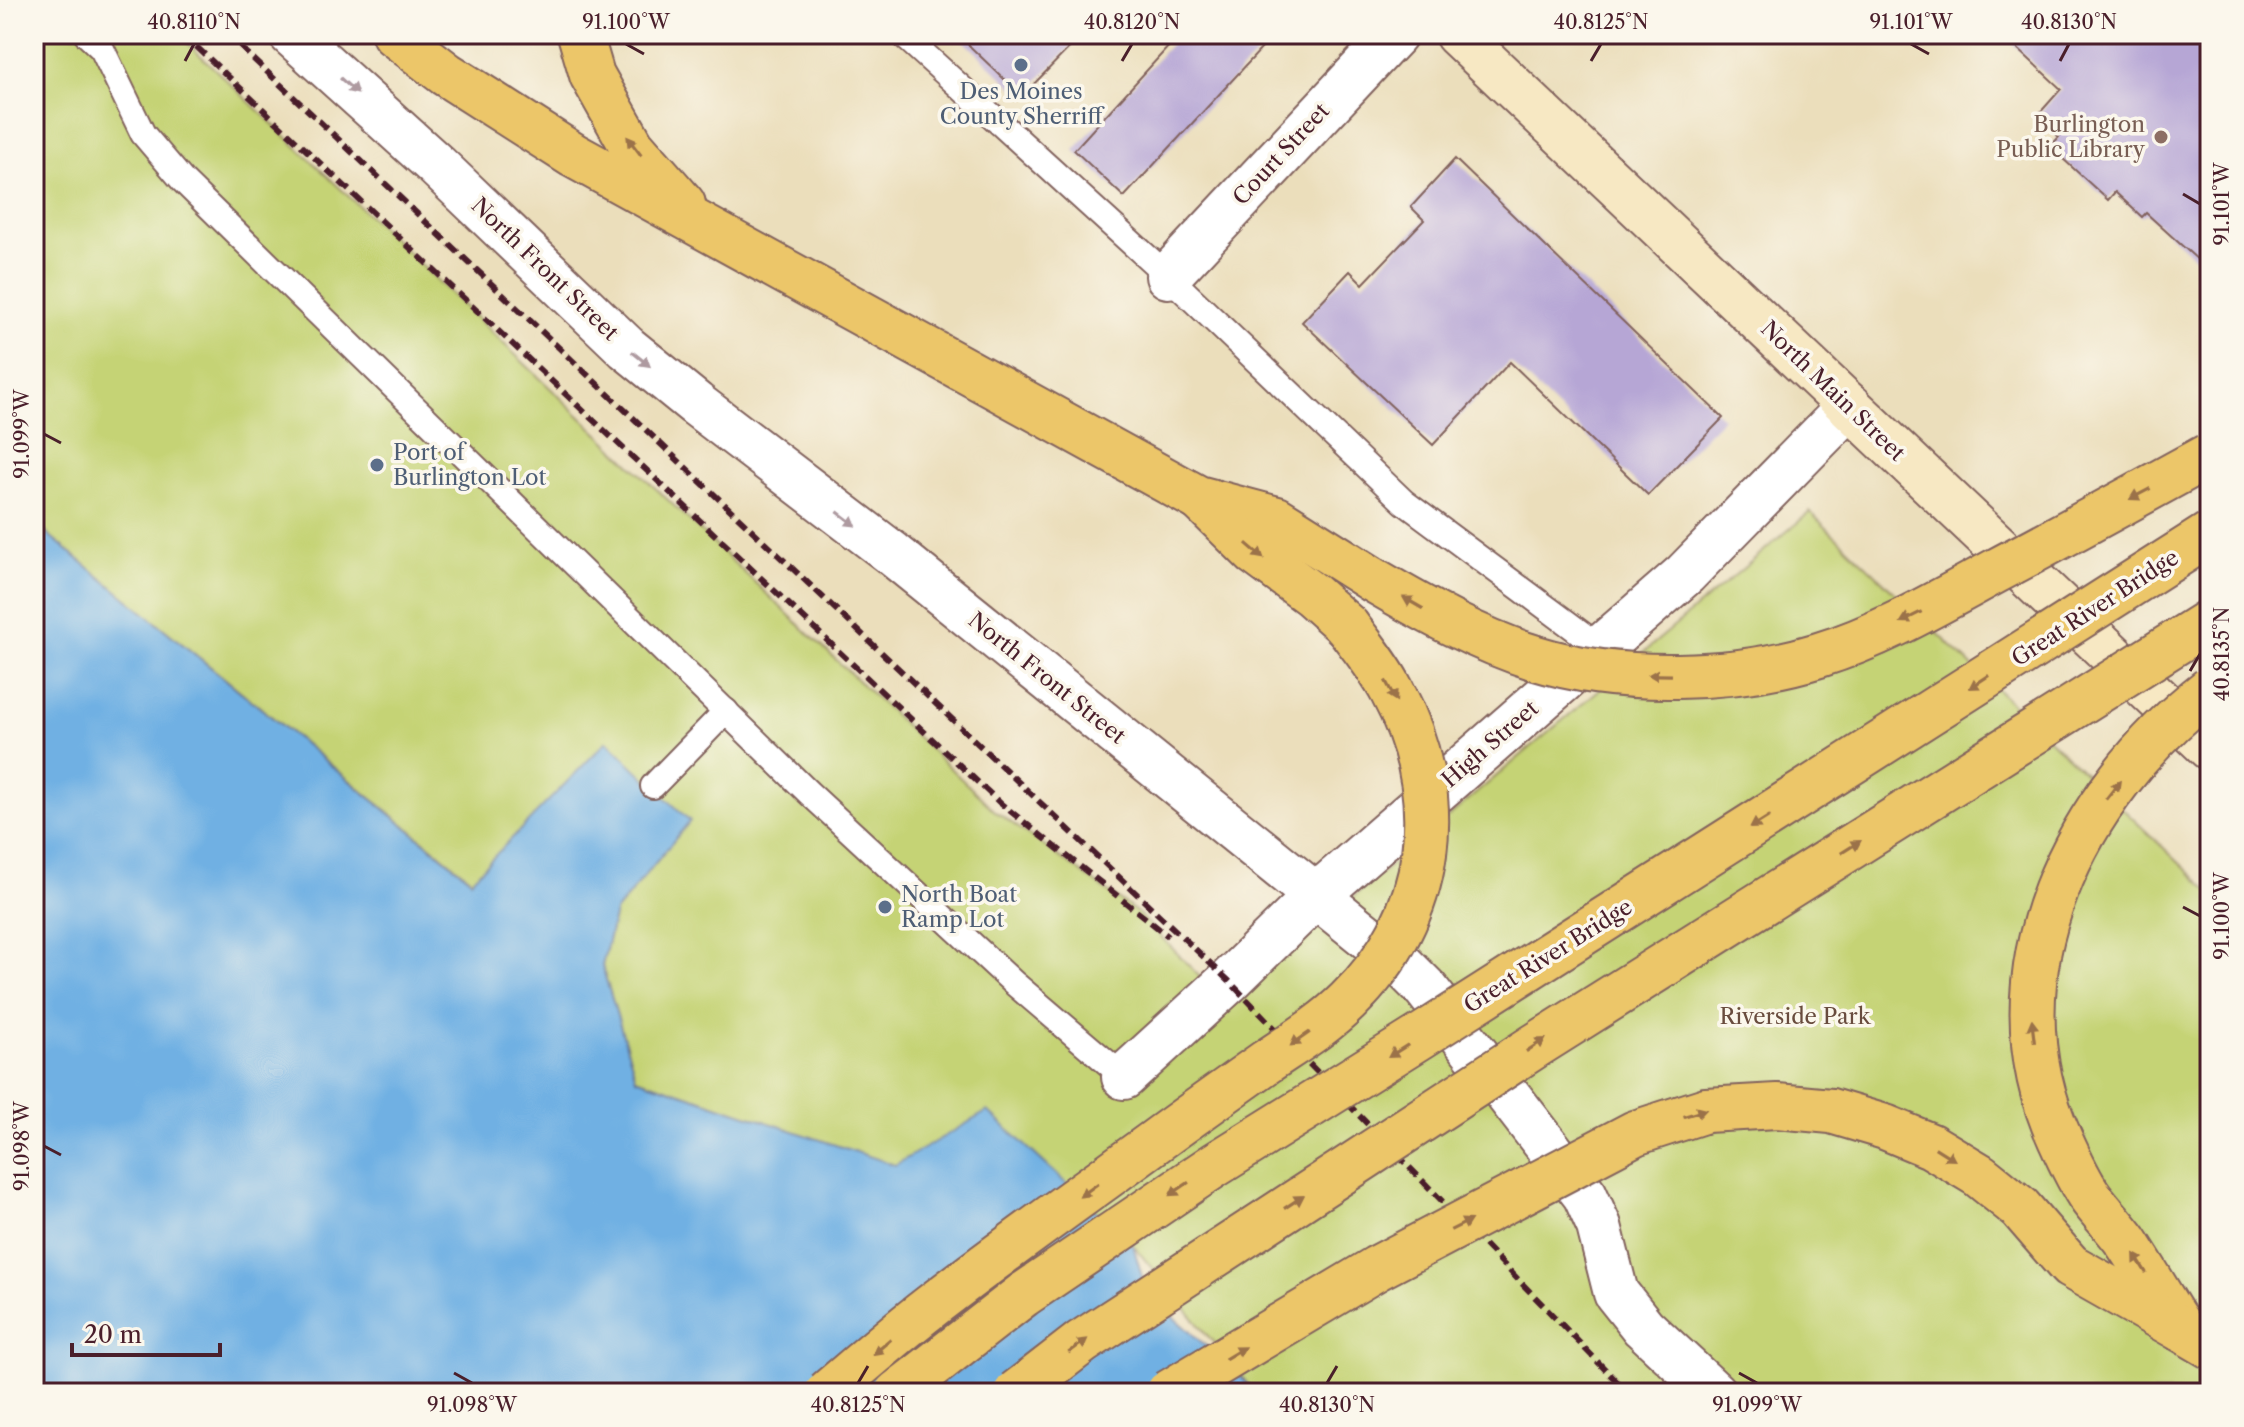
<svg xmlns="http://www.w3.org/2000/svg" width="2244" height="1427" font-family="'Libre Caslon Text',serif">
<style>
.green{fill:#c5d375;stroke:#887950;stroke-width:2}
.water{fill:#6fb0e3;stroke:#5c6887;stroke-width:2}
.building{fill:#b6a6d5}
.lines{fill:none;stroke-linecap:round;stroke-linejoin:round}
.lane-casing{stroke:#82625d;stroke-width:28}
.street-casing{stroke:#82625d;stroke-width:48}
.secondary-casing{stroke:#82625d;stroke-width:48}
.highway-casing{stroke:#82625d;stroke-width:48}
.lane{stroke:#fff;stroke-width:24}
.street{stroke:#fff;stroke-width:44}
.secondary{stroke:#f7e8c3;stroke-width:44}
.highway{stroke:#ecc669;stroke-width:44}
.rail{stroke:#4a1f2b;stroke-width:6;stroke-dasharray:12 6;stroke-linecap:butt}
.highway-bridge-casing{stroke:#82625d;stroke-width:48;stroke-linecap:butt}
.highway-bridge{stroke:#ecc669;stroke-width:44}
.oneway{fill:#ae9aa0}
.oneway2{fill:#9b724a}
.ticks{fill:none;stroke:#4a1f2b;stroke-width:3}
.service-dot{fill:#5c6f8a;stroke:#fbf7ec;stroke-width:3}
.education-dot{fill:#8d6e63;stroke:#fbf7ec;stroke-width:3}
.labels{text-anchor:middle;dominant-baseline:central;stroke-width:7;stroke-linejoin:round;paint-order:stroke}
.service-label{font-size:22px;fill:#4e5e75;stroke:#fbf7ec;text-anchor:start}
.education-label{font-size:22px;fill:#785e54;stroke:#fbf7ec;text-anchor:end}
.street-label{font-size:22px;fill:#4a1f2b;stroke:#fbf7ec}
.park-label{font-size:22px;fill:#694c3e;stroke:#fbf7ec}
.neatline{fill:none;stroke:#4a1f2b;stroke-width:3}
.ticks-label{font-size:20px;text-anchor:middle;fill:#4a1f2b}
</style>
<rect width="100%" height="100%" fill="#fbf7ec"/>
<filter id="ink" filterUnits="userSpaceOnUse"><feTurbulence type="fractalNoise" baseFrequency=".0125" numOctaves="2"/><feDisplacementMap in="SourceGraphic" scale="16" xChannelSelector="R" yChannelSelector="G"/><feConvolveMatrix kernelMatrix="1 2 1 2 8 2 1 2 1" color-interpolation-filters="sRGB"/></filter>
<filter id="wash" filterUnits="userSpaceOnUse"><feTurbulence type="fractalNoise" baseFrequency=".006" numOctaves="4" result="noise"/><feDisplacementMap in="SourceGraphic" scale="32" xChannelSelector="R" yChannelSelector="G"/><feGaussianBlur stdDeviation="1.8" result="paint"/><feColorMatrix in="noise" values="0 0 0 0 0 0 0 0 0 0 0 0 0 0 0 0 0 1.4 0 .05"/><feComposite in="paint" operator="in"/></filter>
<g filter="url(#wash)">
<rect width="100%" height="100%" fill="#ebdebb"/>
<!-- green -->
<polygon class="green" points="34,34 178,34 995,811 1139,914 1226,1004 1810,512 2210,892 2210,1393 1255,1393 1133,1245 636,1078 602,966 615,912 689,821 607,742 472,880 34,523"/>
<!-- water -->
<polygon class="water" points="34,523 471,880 607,741 690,821 615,912 602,966 636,1078 895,1165 988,1111 1133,1245 1147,1294 1240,1376 1255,1393 34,1393"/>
<g id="blocks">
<!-- building -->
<g class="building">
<polygon points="957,34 1083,34 1022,96"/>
<polygon points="1180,34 1275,34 1124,197 1074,150"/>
<polygon points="2002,34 2210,34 2210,271 2146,213 2142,217 2115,192 2108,200 2050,147 2059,137 2037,116 2061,89"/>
<polygon points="1455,159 1723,418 1648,495 1510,362 1433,445 1302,322 1350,271 1363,284 1424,220 1411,207"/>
</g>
</g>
</g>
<g filter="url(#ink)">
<use href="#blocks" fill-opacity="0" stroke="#82625d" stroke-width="2"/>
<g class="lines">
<!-- lane casing -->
<g class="lane-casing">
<g id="lane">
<polyline points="86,34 102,49 143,134 183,181 809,793 1015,984 1124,1077"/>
<polyline points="902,34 1168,276 1404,502 1601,648"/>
<polyline points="653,786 726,711"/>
</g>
</g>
<!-- street casing -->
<g class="street-casing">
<g id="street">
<polyline points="291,34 436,165 627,348 696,404 893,554 1402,965 1426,989 1585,1195 1599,1226 1616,1293 1643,1327 1714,1393"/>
<polyline points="1168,276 1395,34"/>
<polyline points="1124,1077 1229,981 1316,896 1685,574 1850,406"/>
</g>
</g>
<!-- secondary casing -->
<g class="secondary-casing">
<polyline id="secondary" points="1457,34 2210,748"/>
</g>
<!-- highway casing -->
<g class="highway-casing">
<g id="highway">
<polyline points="394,34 446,74 573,155 1198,498 1277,519 1372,579"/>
<polyline points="580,34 592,75 632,146 683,204"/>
<polyline points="1200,499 1255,553 1312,595 1347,626"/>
<polyline points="2181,1329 2210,1346"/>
</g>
</g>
<!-- lane -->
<use href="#lane" class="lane"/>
<!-- street -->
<use href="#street" class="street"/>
<!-- secondary -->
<use href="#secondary" class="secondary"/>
<!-- highway -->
<use href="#highway" class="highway"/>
<!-- rail -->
<g class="rail">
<polyline points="183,34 1000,803 1168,936"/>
<polyline points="227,34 1229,981 1628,1393"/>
</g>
<!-- highway-bridge casing -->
<g class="highway-bridge-casing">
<g id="highway-bridge">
<path d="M1372,579c53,31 106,61 164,79 84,26 200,23 283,-3 62,-19 118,-52 175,-83 72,-38 143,-77 214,-116"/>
<path d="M2178,1324c-18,-28 -34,-56 -52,-83 -11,-15 -24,-28 -35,-43 -12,-17 -22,-39 -31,-59 -76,-166 16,-346 150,-450"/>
<path d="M827,1393c33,-28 67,-58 102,-85 73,-57 149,-110 224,-165 37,-27 75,-54 113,-81 28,-19 58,-37 82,-61 87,-85 101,-204 44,-310 -12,-23 -29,-44 -45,-65"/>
<polyline points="897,1393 1023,1295 1215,1165 1420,1037 2210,534"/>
<polyline points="1016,1393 1082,1342 1535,1046 2210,621"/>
<polyline points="1168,1393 1377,1268 1635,1133 1706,1110 1777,1106 1831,1111 1885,1127 1931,1146 1979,1175 2020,1208 2070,1266 2181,1329"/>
</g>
</g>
<!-- highway-bridge -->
<use href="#highway-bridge" class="highway-bridge"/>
</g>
<!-- one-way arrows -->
<defs><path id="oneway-solid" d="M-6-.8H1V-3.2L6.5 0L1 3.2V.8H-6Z" transform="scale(2)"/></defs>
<g class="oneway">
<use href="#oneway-solid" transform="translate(349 86) rotate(42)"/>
<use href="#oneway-solid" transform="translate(641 359) rotate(39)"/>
<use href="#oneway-solid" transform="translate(847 519) rotate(37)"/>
</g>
<g class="oneway2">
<use href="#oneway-solid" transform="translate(634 146) rotate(-127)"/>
<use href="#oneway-solid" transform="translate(2140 494) rotate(152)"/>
<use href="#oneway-solid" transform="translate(1255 551) rotate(41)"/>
<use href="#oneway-solid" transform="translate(1413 603) rotate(-150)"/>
<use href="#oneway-solid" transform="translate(1911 617) rotate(153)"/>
<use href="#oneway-solid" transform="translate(1660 675) rotate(-179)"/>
<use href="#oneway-solid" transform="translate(1979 682) rotate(147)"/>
<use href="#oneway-solid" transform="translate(1391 691) rotate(62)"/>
<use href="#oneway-solid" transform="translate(2113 790) rotate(-52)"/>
<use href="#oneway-solid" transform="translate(1760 822) rotate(148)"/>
<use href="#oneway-solid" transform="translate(1851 847) rotate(-32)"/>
<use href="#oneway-solid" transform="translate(2033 1031) rotate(-97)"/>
<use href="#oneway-solid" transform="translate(1300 1039) rotate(145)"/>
<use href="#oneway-solid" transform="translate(1536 1045) rotate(-33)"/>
<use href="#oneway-solid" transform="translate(1398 1051) rotate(148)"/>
<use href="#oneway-solid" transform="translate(1695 1113) rotate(-17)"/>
<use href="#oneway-solid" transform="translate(1945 1154) rotate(32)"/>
<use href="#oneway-solid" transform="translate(1179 1189) rotate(146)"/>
<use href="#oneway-solid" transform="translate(1089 1190) rotate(144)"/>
<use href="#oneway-solid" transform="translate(1294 1202) rotate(-33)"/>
<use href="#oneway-solid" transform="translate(1461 1225) rotate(-27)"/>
<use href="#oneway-solid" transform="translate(2140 1263) rotate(-122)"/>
<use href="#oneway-solid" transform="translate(1078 1346) rotate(-36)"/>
<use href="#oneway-solid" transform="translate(882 1347) rotate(140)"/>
<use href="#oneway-solid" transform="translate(1235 1353) rotate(-31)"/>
</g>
</g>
<!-- ticks -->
<path class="ticks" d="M626,44l18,10M1911,44l18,10M185,61l9,-17M1122,61l10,-17M1591,61l10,-17M2060,61l9,-17M2183,194l17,10M44,434l17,9M2190,671l10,-17M2183,907l17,9M44,1146l17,9M454,1373l18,10M1739,1373l18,10M858,1383l10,-17M1327,1383l10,-17"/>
<!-- markers -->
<g class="service-dot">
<circle cx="1021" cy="65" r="8"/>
<circle cx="377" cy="465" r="8"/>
<circle cx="885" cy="907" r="8"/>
</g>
<circle class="education-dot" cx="2161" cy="137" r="8"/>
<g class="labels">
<!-- service labels -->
<g class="service-label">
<text x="1021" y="91" text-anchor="middle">Des Moines<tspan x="1021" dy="25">County Sherriff</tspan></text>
<text x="393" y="452">Port of<tspan x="393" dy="25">Burlington Lot</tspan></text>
<text x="901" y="894">North Boat<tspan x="901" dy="25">Ramp Lot</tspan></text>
</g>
<!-- education labels -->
<g class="education-label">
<text x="2145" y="124">Burlington<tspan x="2145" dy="25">Public Library</tspan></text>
</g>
<!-- street labels -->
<g class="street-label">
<text transform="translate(1281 154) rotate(-47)">Court Street</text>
<text transform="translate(545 269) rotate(44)">North Front Street</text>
<text transform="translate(1833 391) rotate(44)">North Main Street</text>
<text transform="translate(2095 608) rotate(-33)">Great River Bridge</text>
<text transform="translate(1047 678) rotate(39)">North Front Street</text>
<text transform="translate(1490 744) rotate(-41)">High Street</text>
<text transform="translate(1548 956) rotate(-32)">Great River Bridge</text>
</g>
<!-- park labels -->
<g class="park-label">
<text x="1795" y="1016">Riverside Park</text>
</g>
</g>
<!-- margin -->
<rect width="2244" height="1427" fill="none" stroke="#fbf7ec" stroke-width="88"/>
<!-- scale -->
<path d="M72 1343v12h148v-12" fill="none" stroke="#4a1f2b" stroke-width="4"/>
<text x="84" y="1343" font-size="24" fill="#4a1f2b" stroke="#fbf7ec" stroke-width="6" paint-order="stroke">20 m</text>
<rect x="44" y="44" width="2156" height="1339" class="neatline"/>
<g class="ticks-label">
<text x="194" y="29">40.8110°N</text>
<text x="626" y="29">91.100°W</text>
<text x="1132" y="29">40.8120°N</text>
<text x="1601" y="29">40.8125°N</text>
<text x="1911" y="29">91.101°W</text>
<text x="2069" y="29">40.8130°N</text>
<text transform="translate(2222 204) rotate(-90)" y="7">91.101°W</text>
<text transform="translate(22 434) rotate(-90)" y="7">91.099°W</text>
<text transform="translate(2222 654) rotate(-90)" y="7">40.8135°N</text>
<text transform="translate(2222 916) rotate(-90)" y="7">91.100°W</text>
<text transform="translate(22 1146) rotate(-90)" y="7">91.098°W</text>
<text x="472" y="1412">91.098°W</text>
<text x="858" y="1412">40.8125°N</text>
<text x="1327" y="1412">40.8130°N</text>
<text x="1757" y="1412">91.099°W</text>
</g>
</svg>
